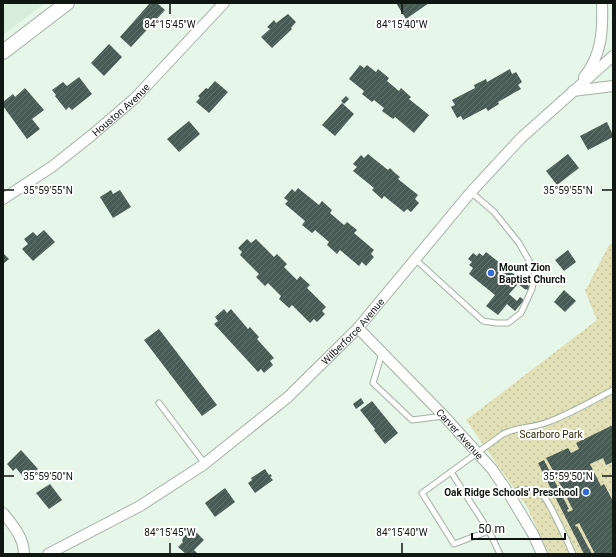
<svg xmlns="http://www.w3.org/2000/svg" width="616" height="557" font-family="Roboto,sans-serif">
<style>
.built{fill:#d7edda}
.park{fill:url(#park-dots)}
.building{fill:url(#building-hatch);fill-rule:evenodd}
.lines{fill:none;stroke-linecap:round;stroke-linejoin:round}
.lane-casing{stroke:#a2b1a4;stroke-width:7}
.street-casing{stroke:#a2b1a4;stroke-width:12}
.secondary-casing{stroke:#a2b1a4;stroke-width:16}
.lane{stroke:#fff;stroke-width:5}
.street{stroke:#fff;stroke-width:10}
.secondary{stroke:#fff;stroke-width:14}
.ticks{fill:none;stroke:#101611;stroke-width:1.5}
.poi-dot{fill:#306bd9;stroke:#fff;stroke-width:1.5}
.labels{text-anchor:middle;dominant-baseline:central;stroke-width:4;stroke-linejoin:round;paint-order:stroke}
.street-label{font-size:10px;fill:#101611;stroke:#fff}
.poi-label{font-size:10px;font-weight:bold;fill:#101611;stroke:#fff;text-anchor:start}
.park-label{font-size:10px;fill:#2d2a07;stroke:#fff}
.ticks-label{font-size:10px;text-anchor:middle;fill:#101611;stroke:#fff;stroke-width:4;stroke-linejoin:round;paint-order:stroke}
</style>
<defs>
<pattern id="park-dots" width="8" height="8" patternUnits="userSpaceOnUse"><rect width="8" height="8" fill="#e2e0b6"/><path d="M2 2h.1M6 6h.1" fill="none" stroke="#c1bf9b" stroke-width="1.8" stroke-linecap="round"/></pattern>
<pattern id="building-hatch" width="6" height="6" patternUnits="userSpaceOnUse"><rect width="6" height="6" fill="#495b55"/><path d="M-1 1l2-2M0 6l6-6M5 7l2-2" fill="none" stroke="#64726e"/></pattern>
</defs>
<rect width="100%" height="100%" fill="#e6f6e8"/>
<!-- built -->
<polygon class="built" points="3,3 45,3 3,35"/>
<!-- park -->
<polygon class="park" points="613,243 613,554 549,554 527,507 466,420 597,320 585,291 609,245"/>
<!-- building -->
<g class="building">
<polygon points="150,3 157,3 165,10 131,47 120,37"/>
<polygon points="396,3 429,3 406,19"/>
<polygon points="288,14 296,22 291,28 292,29 272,48 261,37 270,29 267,27 274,20 276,23"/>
<polygon points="109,44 122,57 104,76 91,63"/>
<polygon points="360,65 364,68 367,65 376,72 378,69 389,78 387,81 399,91 401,88 411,97 409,99 429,115 414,133 395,117 393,119 382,111 384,108 374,100 372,102 362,94 364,91 349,79"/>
<polygon points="510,69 512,74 516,72 522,82 518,85 521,89 498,102 499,104 488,111 486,108 463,120 461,116 457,118 451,107 455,105 452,100 475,88 474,85 486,79 487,82"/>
<polygon points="79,77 92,94 72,110 69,107 66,110 55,96 56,95 52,90 63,82 67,86"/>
<polygon points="215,81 228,92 209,113 196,102 200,98 198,96 206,88 208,89"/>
<polygon points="25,88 44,110 32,119 40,129 27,139 3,106 4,105 3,102 13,94 15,97"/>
<polygon points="346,96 349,99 344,104 341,101"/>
<polygon points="342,103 354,114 335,136 322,125"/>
<polygon points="189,121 200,134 179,152 167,139"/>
<polygon points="607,122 613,135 613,137 588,150 580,136"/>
<polygon points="368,154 388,170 390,168 395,173 400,177 398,179 418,195 415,199 419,203 411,212 407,209 404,212 384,196 382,199 372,190 374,188 353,171 357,167 353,164 361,155 364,158"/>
<polygon points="568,154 579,168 557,185 546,171"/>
<polygon points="298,188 319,205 322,201 332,210 330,213 344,225 347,222 357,230 354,233 374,250 371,254 374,257 366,266 362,262 359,266 340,250 337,254 327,245 329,242 315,230 312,233 302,225 305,221 285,204 288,201 284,198 292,189 295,192"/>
<polygon points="111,190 113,194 120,190 131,207 113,218 100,197"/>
<polygon points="44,230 55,242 33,261 22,249 28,244 24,239 33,232 37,236"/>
<polygon points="247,239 251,243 256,239 274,257 277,254 287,264 284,267 297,280 300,276 310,285 307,288 326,307 322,311 325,314 317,322 314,319 310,323 292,305 289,308 279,299 281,296 268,283 265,286 256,277 259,274 240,255 242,252 238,248"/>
<polygon points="568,250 576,262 564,271 555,260"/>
<polygon points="486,252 530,287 528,290 526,289 526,290 518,284 509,294 517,301 520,297 524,300 515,311 507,304 498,315 486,306 495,295 469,274 473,268 469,265 472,262 468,259 473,253 477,256 479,253 483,256"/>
<polygon points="3,253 9,259 3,264"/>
<polygon points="564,290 576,301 565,312 554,302"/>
<polygon points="224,309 227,313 231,309 248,329 250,327 259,337 257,339 274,358 270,361 273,365 264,373 261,369 258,372 214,324 218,321 215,317"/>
<polygon points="159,329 217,405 202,416 144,340"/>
<polygon points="361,398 364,403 356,409 353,404"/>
<polygon points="372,401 398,433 385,444 374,430 375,429 360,410"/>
<path d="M613,425v37l-7,3 -3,-7 -13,6 11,22 3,-2 9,17v53h-18l-16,-31 -4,2 1,2 1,-1 15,28h-8l-46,-91 6,-3 8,16 3,-2 -9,-16 22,-10 3,5 8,-4 -3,-6zM557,478l16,32 -5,2 -1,-2 2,-1 -15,-29z"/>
<polygon points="21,450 38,469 26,480 16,468 13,471 7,464"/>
<polygon points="265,469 269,475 270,474 272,476 270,477 273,480 255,493 248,483 252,480 251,478"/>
<polygon points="50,484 62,500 49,509 36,493"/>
<polygon points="225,488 235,502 215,517 205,503"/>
<polygon points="192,528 204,540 194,550 197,553 196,554 186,554 178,547 183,542 182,541 183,538"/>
</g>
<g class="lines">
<!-- lane casing -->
<g class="lane-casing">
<g id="lane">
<polyline points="415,259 483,321 496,323 508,323 521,313 532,289 535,271 519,243 494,212 471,192"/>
<polyline points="382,353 373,383 412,420 444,416"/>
<polyline points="159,403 205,464"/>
<polyline points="451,472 489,531"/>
<path d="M509,494c11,-6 26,-7 35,3 3,3 5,8 7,11 8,15 15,31 22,46"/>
<path d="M500,554l-11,-23 -35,13 -32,-51 81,-59c14,-7 30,-6 45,-12 22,-8 44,-21 65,-32"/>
</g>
</g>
<!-- street casing -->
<g class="street-casing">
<g id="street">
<path d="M584,77c18,-22 19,-47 18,-74"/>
<polyline points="573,91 613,86"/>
<path id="s1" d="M3,199l50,-33 39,-31 43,-37 89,-95"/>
<path id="s2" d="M358,328l86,88 48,53 17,25 24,40 9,20"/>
<path d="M3,513c10,12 21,25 21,41"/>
<path id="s3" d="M48,554l92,-48 63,-41 85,-68 70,-69 113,-136 50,-54 92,-82"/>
</g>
</g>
<!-- secondary casing -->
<g class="secondary-casing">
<polyline id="secondary" points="3,52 67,3"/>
</g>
<!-- lane -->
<use href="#lane" class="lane"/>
<!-- street -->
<use href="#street" class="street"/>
<!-- secondary -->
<use href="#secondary" class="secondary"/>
</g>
<!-- ticks -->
<path class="ticks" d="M170,4v10M402,4v10M4,190h10M602,190h10M4,476h10M602,476h10M170,543v10M402,543v10"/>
<!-- markers -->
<g class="poi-dot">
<circle cx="491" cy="273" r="4"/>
<circle cx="586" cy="492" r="4"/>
</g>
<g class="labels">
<!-- street labels -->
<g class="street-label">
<text stroke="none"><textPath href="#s1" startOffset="148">Houston Avenue</textPath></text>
<text stroke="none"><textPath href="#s3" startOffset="380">Wilberforce Avenue</textPath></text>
<text stroke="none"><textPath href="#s2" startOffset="147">Carver Avenue</textPath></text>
</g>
<!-- poi labels -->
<g class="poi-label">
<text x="499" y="267">Mount Zion<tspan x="499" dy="12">Baptist Church</tspan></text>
<text x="578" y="492" text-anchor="end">Oak Ridge Schools' Preschool</text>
</g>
<!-- park labels -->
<g class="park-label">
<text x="551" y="434">Scarboro Park</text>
</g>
</g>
<g class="ticks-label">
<text x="170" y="28">84°15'45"W</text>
<text x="402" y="28">84°15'40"W</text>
<text x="48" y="194">35°59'55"N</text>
<text x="568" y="194">35°59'55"N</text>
<text x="48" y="480">35°59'50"N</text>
<text x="568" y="480">35°59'50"N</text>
<text x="170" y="536">84°15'45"W</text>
<text x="402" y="536">84°15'40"W</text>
</g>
<!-- border -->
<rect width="616" height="557" fill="none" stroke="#101611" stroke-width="8"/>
<!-- scale -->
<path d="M472 533v6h93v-6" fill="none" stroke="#101611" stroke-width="2"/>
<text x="478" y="533" font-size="12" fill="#101611" stroke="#ffffff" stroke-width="3" paint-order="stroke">50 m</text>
</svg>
